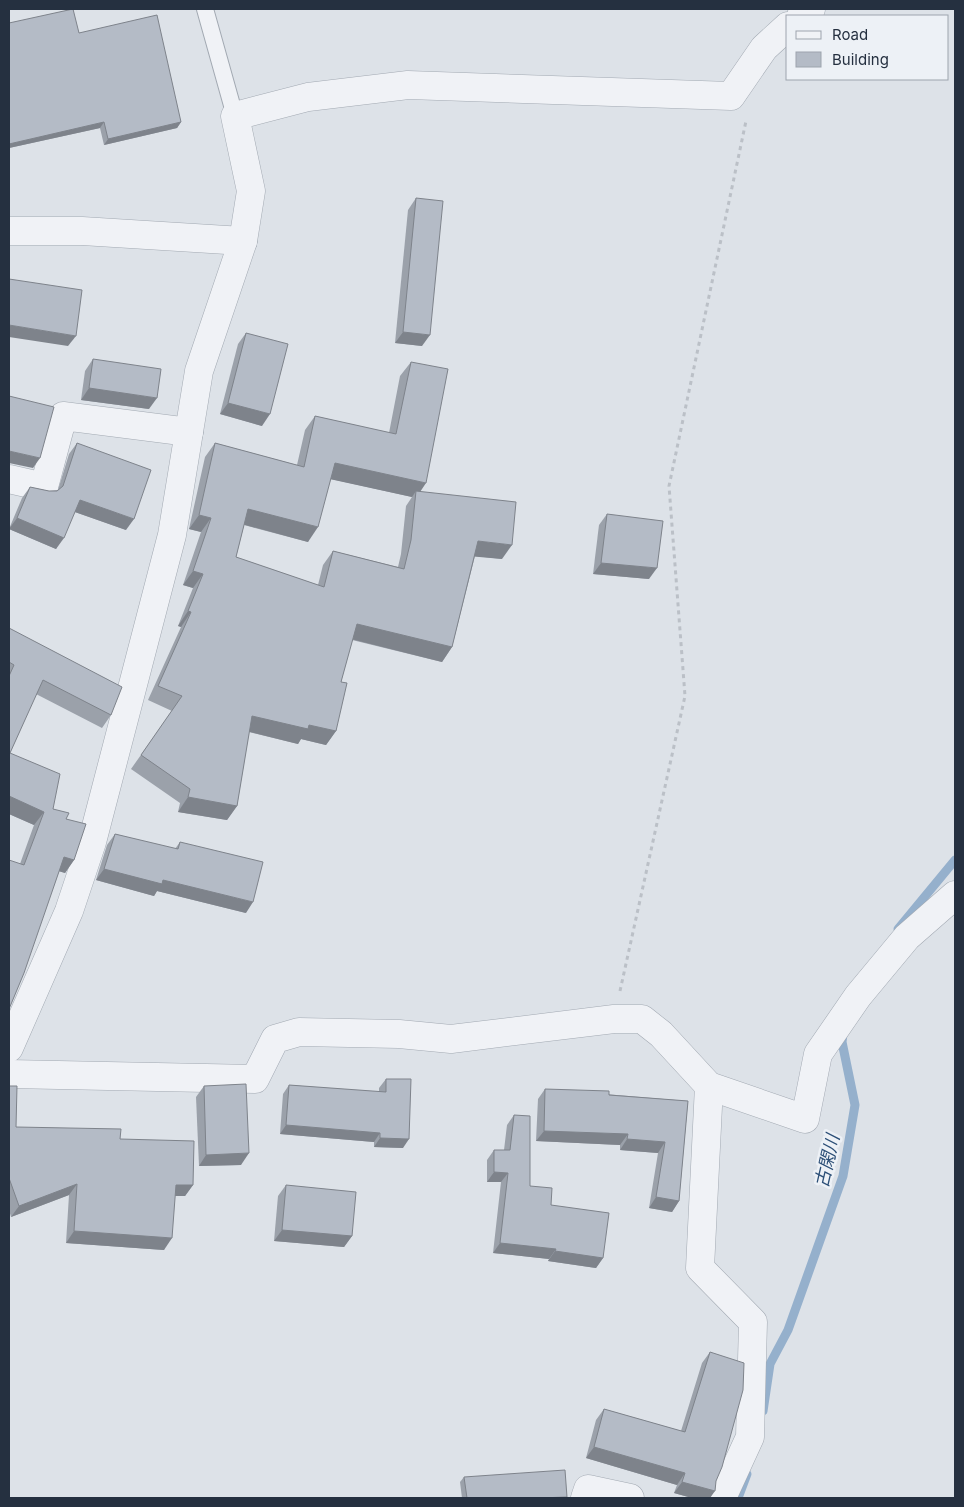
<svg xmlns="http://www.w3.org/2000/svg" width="964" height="1507" font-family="Inter,'Noto Sans JP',sans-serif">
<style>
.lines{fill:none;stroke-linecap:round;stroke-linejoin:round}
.stream{stroke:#95b0cc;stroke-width:9}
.service-casing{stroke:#a2a9b2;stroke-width:18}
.minor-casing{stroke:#a2a9b2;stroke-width:29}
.path{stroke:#bbc0c7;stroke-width:3;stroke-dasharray:4 4;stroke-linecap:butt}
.service{stroke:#f0f2f6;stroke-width:16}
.minor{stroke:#f0f2f6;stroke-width:28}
.wall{fill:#9ba1aa;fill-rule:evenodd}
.shaded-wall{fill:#7e838b}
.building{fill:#b4bbc6;stroke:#7e838b}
.labels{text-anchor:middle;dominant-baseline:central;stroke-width:5;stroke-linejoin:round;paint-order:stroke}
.water-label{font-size:18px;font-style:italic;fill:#2c4f77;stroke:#edf1f6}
</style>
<rect width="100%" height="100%" fill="#dde2e8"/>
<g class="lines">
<!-- stream -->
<g class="stream">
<polyline points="898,929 955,860"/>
<polyline points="763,1411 770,1364 788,1330 843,1176 855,1105 842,1042 843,1034"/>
<polyline points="738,1498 747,1474"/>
</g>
<!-- service casing -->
<g class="service-casing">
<polyline id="service" points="205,9 235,116"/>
</g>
<!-- minor casing -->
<g class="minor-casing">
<g id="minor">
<polyline points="801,16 811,9"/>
<polyline points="9,231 82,231 243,241"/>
<polyline points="9,479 44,487 63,416 189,432"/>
<polyline points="9,1048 69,911 92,842 172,535 199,371 243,241 251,191 235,116 308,97 408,85 731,96 764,48 788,26"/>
<polyline points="9,1074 255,1079 275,1039 299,1032 399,1034 451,1039 614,1019 642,1019 661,1034 709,1086 805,1119 818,1054 858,996 907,937 955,895"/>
<polyline points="709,1086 700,1268 753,1322 750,1437 722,1498"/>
<polyline points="585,1498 588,1489 630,1498"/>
</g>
</g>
<!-- path -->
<polyline class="path" points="620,991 685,696 669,486 746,121"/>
<!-- service -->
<use href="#service" class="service"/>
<!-- minor -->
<use href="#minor" class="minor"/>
</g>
<!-- wall -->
<g class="wall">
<polygon points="9,23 79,33 181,122 177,128 104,145 100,128 9,148"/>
<polygon points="416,198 422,346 395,343 408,210"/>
<polygon points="246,333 262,426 220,414 238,344"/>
<polygon points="93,359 149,409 81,400 85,371"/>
<path d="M411,362l9,130 82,67 -27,-3 -23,91 -10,15 -90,-22 -11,42 -5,49 -10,14 -25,-6 -3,5 -49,-12 -12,74 -10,14 -49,-8 2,-9 -49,-34 41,-58 -24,-11 33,-73 -3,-1 15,-38 -10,-3 18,-53 -12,-3 16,-72 10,-14 82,22 8,-35 10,-14 74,17 11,-57zM331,479l81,18 -6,9 -5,48 -3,13 -65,-16 -10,14 -5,20 -82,-28 8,-32 64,17z"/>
<polygon points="77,443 126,530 75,512 56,549 9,529 22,498 30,487 49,491 58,490 69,454"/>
<polygon points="607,514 649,579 593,574 599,525"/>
<polygon points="9,628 111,715 102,728 36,694 10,753 53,809 66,819 74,860 65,873 59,871 9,1009 20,864 34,825 9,814"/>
<polygon points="115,834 175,849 180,842 246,913 157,891 154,896 96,880 107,845"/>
<polygon points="386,1079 403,1148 374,1147 374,1142 280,1134 283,1094 289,1085 379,1092 379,1088"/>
<polygon points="9,1086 16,1127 120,1139 193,1185 185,1196 175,1196 164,1250 66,1243 69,1195 11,1217 9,1210"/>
<polygon points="204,1086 241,1165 199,1166 196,1097"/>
<polygon points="545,1089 688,1101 679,1201 672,1212 649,1208 658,1153 620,1150 620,1145 536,1141 538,1099"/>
<polygon points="514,1115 530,1186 551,1205 603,1258 596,1268 548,1261 549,1259 493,1253 501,1182 487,1182 487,1160 494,1150 504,1150 507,1125"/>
<polygon points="286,1185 352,1236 344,1247 274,1241 278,1196"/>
<polygon points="710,1352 716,1481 710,1498 692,1498 674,1493 677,1485 586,1458 596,1420 604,1409 681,1431 702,1363"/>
<polygon points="464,1477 566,1498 462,1498 460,1482"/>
</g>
<!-- shaded-wall -->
<g class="shaded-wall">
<polygon points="104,122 100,128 9,148 9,144"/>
<polygon points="181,122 177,128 104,145 108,139"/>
<polygon points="9,325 76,336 68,346 9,337"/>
<polygon points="403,332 430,335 422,346 395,343"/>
<polygon points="89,388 157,398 149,409 81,400"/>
<polygon points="228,403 270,414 262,426 220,414"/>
<polygon points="9,451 40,458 33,468 9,463"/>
<polygon points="335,463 426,483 416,498 416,491 412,497 325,478"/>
<polygon points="80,500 134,519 126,530 72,511"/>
<polygon points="248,509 318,527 308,542 238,523"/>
<polygon points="199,515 211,518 201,532 189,529"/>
<polygon points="17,518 64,538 56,549 9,529"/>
<polygon points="478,541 512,545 502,559 468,556"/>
<polygon points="601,563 657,568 649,579 593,574"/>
<polygon points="193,571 203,574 193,588 183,585"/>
<polygon points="188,611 191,612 181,627 178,626"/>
<polygon points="357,624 452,647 442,662 347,638"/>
<polygon points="252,716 309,725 336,731 326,745 301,739 298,744 242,730"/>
<polygon points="9,796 44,812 34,825 9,814"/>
<polygon points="188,797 237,806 227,820 178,812"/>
<polygon points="64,857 74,860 65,873 55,870"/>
<polygon points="104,869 163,880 253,902 246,913 157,891 154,896 96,880"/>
<polygon points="286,1125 380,1133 374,1142 280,1134"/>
<polygon points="544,1131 628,1134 620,1145 536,1141"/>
<polygon points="380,1138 409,1139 403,1148 374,1147"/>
<polygon points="627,1139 665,1142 658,1153 620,1150"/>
<polygon points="249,1153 241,1165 199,1166 206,1155"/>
<polygon points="494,1172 508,1173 501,1182 487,1182"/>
<polygon points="77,1184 69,1195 11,1217 19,1206"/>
<polygon points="176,1185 193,1185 185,1196 168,1196"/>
<polygon points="656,1197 679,1201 672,1212 649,1208"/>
<polygon points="282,1230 352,1236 344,1247 274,1241"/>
<polygon points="74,1231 172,1238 164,1250 66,1243"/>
<polygon points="500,1243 556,1249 549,1259 493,1253"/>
<polygon points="555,1251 603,1258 596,1268 548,1261"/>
<polygon points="594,1447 685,1473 677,1485 586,1458"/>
<polygon points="682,1482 715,1491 710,1498 692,1498 674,1493"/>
</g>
<!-- building -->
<g class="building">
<polygon points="73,9 79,33 157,15 181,122 108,139 104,122 9,144 9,23"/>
<polygon points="416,198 443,201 430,335 403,332"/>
<polygon points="9,279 82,290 76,336 9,325"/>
<polygon points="246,333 288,344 270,414 228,403"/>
<polygon points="93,359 161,369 157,398 89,388"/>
<polygon points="411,362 448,369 426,483 335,463 318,527 248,509 236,557 324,587 333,551 404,569 411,540 416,491 516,502 512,545 478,541 452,647 357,624 341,682 347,683 336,731 309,725 308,729 252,716 237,806 188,797 190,789 141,755 182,696 158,686 191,612 188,611 203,574 193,571 211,518 199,515 215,443 304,467 315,416 396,434"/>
<polygon points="9,396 54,407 40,458 9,451"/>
<polygon points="77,443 151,470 134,519 80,500 64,538 17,518 30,487 49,491 57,491 63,486"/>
<polygon points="607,514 663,521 657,568 601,563"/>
<polygon points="9,628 122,687 111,715 43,680 10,753 60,774 53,809 69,813 66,819 86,824 74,860 64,857 24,973 9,1009 9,860 24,865 44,812 9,796 9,676 14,665 9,662"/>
<polygon points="115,834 178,849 180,842 263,862 253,902 163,880 162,884 104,869"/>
<polygon points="386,1079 411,1079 409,1139 380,1138 380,1133 286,1125 289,1085 386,1092"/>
<polygon points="246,1084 249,1153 206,1155 204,1086"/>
<polygon points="9,1086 17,1086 16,1127 121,1129 120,1139 194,1141 193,1185 176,1185 172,1238 74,1231 77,1184 19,1206 9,1178"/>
<polygon points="545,1089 609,1091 609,1095 688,1101 679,1201 656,1197 665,1142 627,1139 628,1134 544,1131"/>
<polygon points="514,1115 530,1116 530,1186 552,1188 551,1205 609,1213 603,1258 555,1251 556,1249 500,1243 508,1173 494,1172 494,1150 510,1150"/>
<polygon points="286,1185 356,1192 352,1236 282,1230"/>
<polygon points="710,1352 744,1363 743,1390 722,1467 716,1481 715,1491 682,1482 685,1473 594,1447 604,1409 685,1432"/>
<polygon points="565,1470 567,1497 538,1498 467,1498 464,1477"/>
</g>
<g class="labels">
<!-- water labels -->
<g class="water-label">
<text transform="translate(827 1161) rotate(-77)">古閑川</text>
</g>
</g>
<!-- border -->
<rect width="964" height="1507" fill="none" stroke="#253040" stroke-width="20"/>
<!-- legend -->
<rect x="786" y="15" width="162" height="65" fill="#edf1f6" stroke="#9da4ad"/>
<rect x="796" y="31" width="25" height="8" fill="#f0f2f6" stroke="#9da4ad"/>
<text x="832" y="40" font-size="15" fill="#253040">Road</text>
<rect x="796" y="52" width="25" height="15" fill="#b4bbc6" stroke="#9da4ad"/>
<text x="832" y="65" font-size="15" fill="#253040">Building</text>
</svg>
